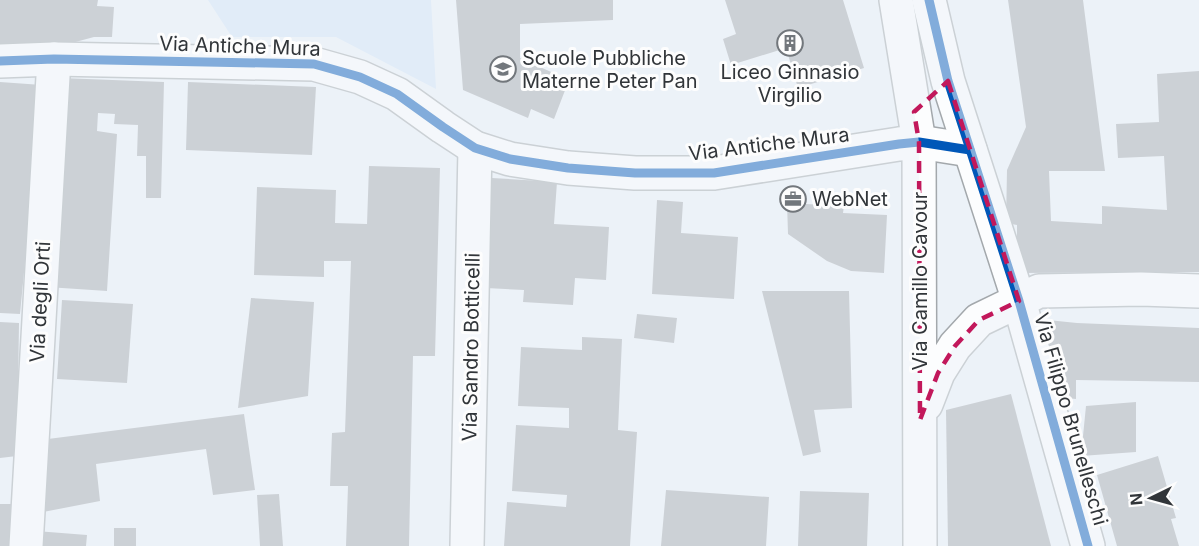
<svg xmlns="http://www.w3.org/2000/svg" width="1199" height="546" font-family="Inter,sans-serif">
<style>
.green{fill:#d2e4f9}
.building{fill:#a5a9ae}
.lines{fill:none;stroke-linecap:round;stroke-linejoin:round}
.minor-casing{stroke:#a3a8ac;stroke-width:36}
.minor{stroke:#fcfdfe;stroke-width:33}
.cycleway-casing{stroke:#fdfdfd;stroke-width:13}
.cycleway{stroke:#0057b8;stroke-width:9}
.marked{fill:none;stroke:#c2185b;stroke-width:4.5;stroke-dasharray:12 8;stroke-linejoin:round}
.labels{text-anchor:middle;dominant-baseline:central;stroke-width:6;stroke-linejoin:round;paint-order:stroke}
.street-label{font-size:20px;fill:#313539;stroke:#fdfdfd}
.poi-label{font-size:20px;fill:#313539;stroke:#fdfdfd;text-anchor:start}
</style>
<rect width="100%" height="100%" fill="#ecf2f8"/>
<!-- green -->
<polygon class="green" points="208,0 431,0 436,89 336,37 232,37"/>
<!-- building -->
<g class="building">
<polygon points="0,0 98,0 97,6 114,7 112,37 94,37 53,48 0,46"/>
<polygon points="456,0 613,0 613,20 520,24 520,58 569,80 554,119 531,109 528,118 463,90"/>
<polygon points="725,0 843,0 864,68 798,88 786,48 731,65 723,39 736,34"/>
<polygon points="1008,0 1083,0 1105,171 1049,171 1051,221 1102,224 1102,206 1167,210 1164,156 1118,158 1116,124 1159,122 1157,74 1199,71 1199,272 1017,273 1017,225 1006,223 1007,170 1026,127"/>
<polygon points="61,78 164,82 161,198 146,198 146,156 137,156 138,125 114,124 115,114 98,113 97,131 117,134 107,291 47,287"/>
<polygon points="0,82 42,85 20,314 0,313"/>
<polygon points="188,82 316,87 312,155 186,150"/>
<polygon points="369,166 440,168 435,356 413,356 409,546 346,546 348,486 330,486 332,433 345,432 351,261 324,261 324,277 254,275 257,187 336,190 335,223 367,224"/>
<polygon points="492,178 557,182 554,224 609,227 606,280 575,278 573,305 523,302 524,290 486,288"/>
<polygon points="657,200 683,202 681,233 738,237 734,299 652,294"/>
<polygon points="787,203 844,206 843,213 887,215 884,273 851,271 827,261 788,234"/>
<polygon points="762,291 849,291 852,408 814,410 821,452 803,456"/>
<polygon points="251,298 314,302 308,396 238,408"/>
<polygon points="62,300 133,304 127,383 57,379"/>
<polygon points="637,314 677,318 674,343 634,338"/>
<polygon points="1038,319 1077,323 1199,328 1199,382 1076,380 1076,399 1056,397"/>
<polygon points="0,322 19,323 17,456 0,458"/>
<polygon points="582,337 622,339 618,430 637,432 630,546 504,546 507,502 566,507 567,495 512,491 516,425 569,428 569,408 518,406 521,347 582,350"/>
<polygon points="1011,394 1051,546 948,546 946,410"/>
<polygon points="1136,402 1136,452 1081,456 1086,406"/>
<polygon points="244,414 255,490 213,495 206,449 96,464 100,501 38,513 40,440"/>
<polygon points="1158,456 1176,518 1171,519 1179,546 1117,546 1097,475"/>
<polygon points="666,490 769,497 766,546 661,546"/>
<polygon points="800,491 869,493 867,546 798,546"/>
<polygon points="279,494 283,546 260,546 257,495"/>
<polygon points="0,504 11,504 9,546 0,546"/>
<rect x="114" y="528" width="22" height="18"/>
<polygon points="36,531 87,535 86,546 35,546"/>
</g>
<g class="lines">
<!-- minor casing -->
<g class="minor-casing">
<g id="minor">
<polyline points="896,0 919,142 920,546"/>
<polyline points="929,0 948,81 1019,301 1088,546"/>
<polyline points="0,61 54,59 314,64 360,77 397,94 443,127 475,148 510,159 568,168 635,173 714,173 899,144 919,142 970,150"/>
<polyline points="926,404 938,373 955,346 979,320 1039,291 1141,289 1199,291"/>
<polyline points="26,546 54,59"/>
<polyline points="467,546 475,148"/>
</g>
</g>
<!-- minor -->
<use href="#minor" class="minor"/>
<!-- cycleway casing -->
<g class="cycleway-casing">
<g id="cycleway">
<polyline points="929,0 948,81 1019,301 1088,546"/>
<polyline points="0,61 54,59 314,64 360,77 397,94 443,127 475,148 510,159 568,168 635,173 714,173 899,144 919,142 970,150"/>
</g>
</g>
<!-- cycleway -->
<use href="#cycleway" class="cycleway"/>
</g>
<!-- marked area -->
<path d="M0 0H1199V546H0ZM948,81l71,220 -40,19 -24,26 -17,27 -18,47 -1,-278 -5,-30z" fill="#ecf2f8" fill-opacity=".55" fill-rule="evenodd"/>
<path class="marked" d="M948,81l71,220 -40,19 -24,26 -17,27 -18,47 -1,-278 -5,-30z"/>
<!-- icons -->
<defs>
<g id="building-ring" transform="scale(1.35)"><circle r="9.5" fill="#fdfdfd" stroke="#72777c" stroke-width="1.5"/><path d="M-4-6H4V6H1V3H-1V6H-4ZM-2.5-4.3h1.7v1.8h-1.7ZM.8-4.3h1.7v1.8H.8ZM-2.5-1h1.7V.8h-1.7ZM.8-1h1.7V.8H.8Z" fill="#72777c"/></g>
<g id="school-ring" transform="scale(1.35)"><circle r="9.5" fill="#fdfdfd" stroke="#72777c" stroke-width="1.5"/><path d="M0-5L7-2L0 1L-7-2ZM-4 1L0 2.5L4 1V4Q0 6-4 4Z" fill="#72777c"/></g>
<g id="office-ring" transform="scale(1.35)"><circle r="9.5" fill="#fdfdfd" stroke="#72777c" stroke-width="1.5"/><path d="M-6-3h4V-5.5h4V-3h4V5H-6ZM-1-4.5V-3h2v-1.5ZM-6 0V1H6V0Z" fill="#72777c"/></g>
</defs>
<g fill-rule="evenodd">
<use href="#building-ring" x="790" y="43"/>
<use href="#school-ring" x="503" y="69"/>
<use href="#office-ring" x="793" y="199"/>
</g>
<g class="labels">
<!-- street labels -->
<g class="street-label">
<text transform="translate(240 46) rotate(2)">Via Antiche Mura</text>
<text transform="translate(769 144) rotate(-7)">Via Antiche Mura</text>
<text transform="translate(920 281) rotate(-90)">Via Camillo Cavour</text>
<text transform="translate(40 302) rotate(-87)">Via degli Orti</text>
<text transform="translate(471 347) rotate(-89)">Via Sandro Botticelli</text>
<text transform="translate(1071 419) rotate(74)">Via Filippo Brunelleschi</text>
</g>
<!-- poi labels -->
<g class="poi-label">
<text x="522" y="58">Scuole Pubbliche<tspan x="522" dy="23">Materne Peter Pan</tspan></text>
<text x="790" y="72" text-anchor="middle">Liceo Ginnasio<tspan x="790" dy="23">Virgilio</tspan></text>
<text x="812" y="199">WebNet</text>
</g>
</g>
<!-- north arrow -->
<g transform="translate(1151 498) rotate(265)" stroke="#fdfdfd" stroke-width="4.5" paint-order="stroke">
<path d="M0-4.5L10 22L0 15L-10 22Z" fill="#313539"/>
<text y="-9" font-size="16" font-weight="bold" text-anchor="middle" fill="#313539">N</text>
</g>
</svg>
